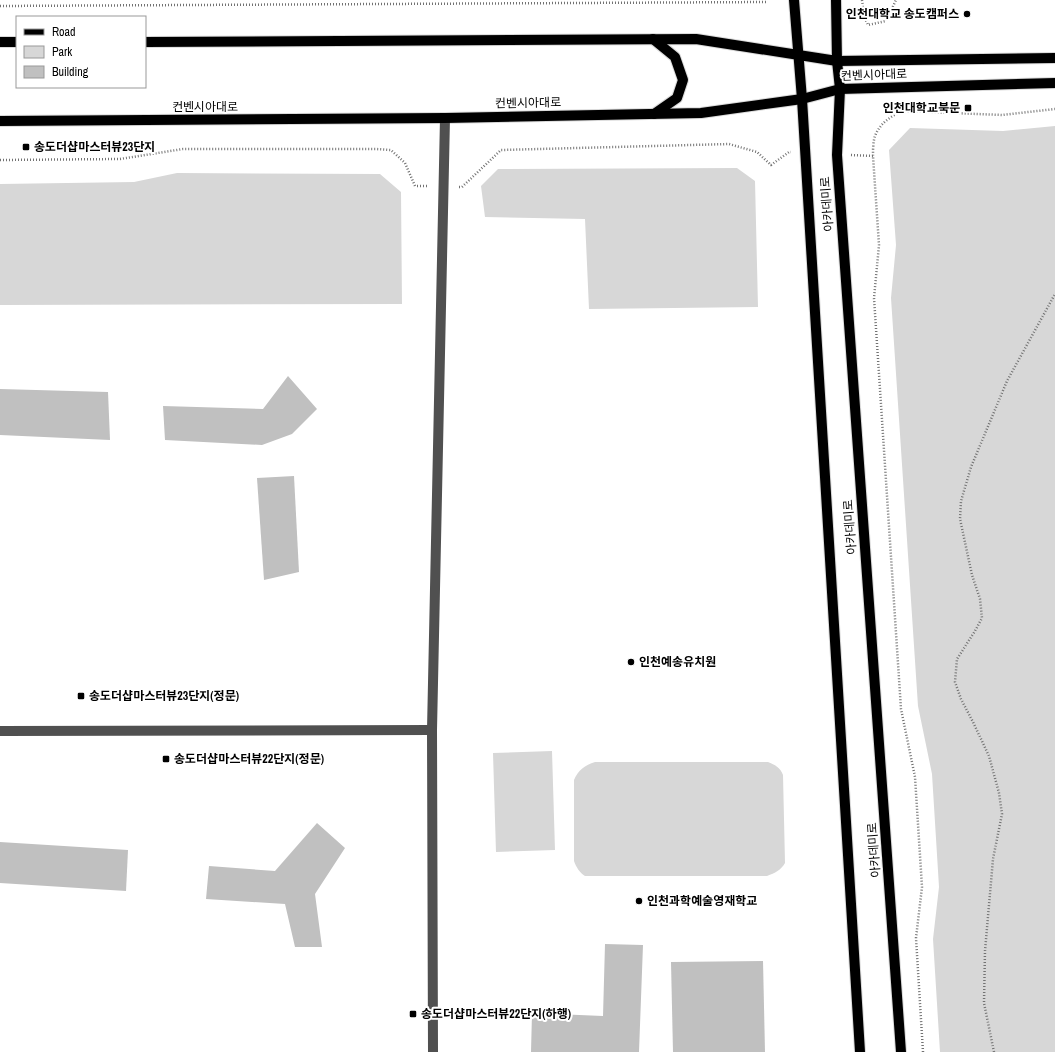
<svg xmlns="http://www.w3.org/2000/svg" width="1055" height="1052" font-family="'Archivo Narrow','Noto Sans KR',sans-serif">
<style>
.green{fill:#d7d7d7}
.building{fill:#c0c0c0}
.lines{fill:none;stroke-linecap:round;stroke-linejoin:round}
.major-casing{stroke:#dbdbdb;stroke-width:12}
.path{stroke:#727272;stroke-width:2.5;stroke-dasharray:1 2;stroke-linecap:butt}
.minor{stroke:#505050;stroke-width:10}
.major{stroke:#000;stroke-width:10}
.poi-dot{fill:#000;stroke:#fff;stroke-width:1.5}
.labels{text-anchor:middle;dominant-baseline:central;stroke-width:4;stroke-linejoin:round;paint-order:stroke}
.poi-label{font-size:12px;font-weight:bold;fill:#000;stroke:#fff;text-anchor:start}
.street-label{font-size:12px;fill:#000;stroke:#fff}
</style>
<rect width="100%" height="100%" fill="#fff"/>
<!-- green -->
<g class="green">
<polygon points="1055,126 1055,1052 940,1052 933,939 939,887 932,774 918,706 891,298 896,245 889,150 910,128 1003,131"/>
<polygon points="737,168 755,181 758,307 589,309 585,219 485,217 481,186 498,169"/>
<polygon points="177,173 380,174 401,192 402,304 0,305 0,184 134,182"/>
<polygon points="552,751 555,850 496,852 493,753"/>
<path d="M595,762h173c7,3 12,5 15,13l2,88c-4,7 -10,10 -18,13h-182c-5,-3 -9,-9 -11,-15v-81c4,-10 11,-15 21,-18z"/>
</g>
<!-- building -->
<g class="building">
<polygon points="288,376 317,409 292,434 262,445 165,440 163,406 263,409"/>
<polygon points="0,389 108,392 110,440 0,435"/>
<polygon points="294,476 299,572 264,580 257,478"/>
<polygon points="317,823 345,848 315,894 322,947 295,947 285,904 206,899 209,866 275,871"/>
<polygon points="0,842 128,850 126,891 0,883"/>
<polygon points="605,944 643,945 639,1052 531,1052 532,1013 603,1016"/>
<polygon points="763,961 765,1052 673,1052 671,962"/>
</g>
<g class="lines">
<!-- major casing -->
<g class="major-casing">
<g id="major">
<polyline points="794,0 802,99 860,1052"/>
<polyline points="836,0 837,61 840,89 837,155 901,1052"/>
<polyline points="653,39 675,57 683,80 677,98 654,114"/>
<polyline points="0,42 17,42"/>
<polyline points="145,42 696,39 837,61 1055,58"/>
<polyline points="0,121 445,118 701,113 802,99 840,89 1055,83"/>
</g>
</g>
<!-- path -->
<g class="path">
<polyline points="862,0 864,16 868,25 886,21 896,0"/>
<polyline points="0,6 766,2"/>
<polyline points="851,155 873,156"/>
<polyline points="0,160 120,159 183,149 376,149 391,150 405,163 415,186 428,186"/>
<polyline points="459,187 462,187 501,150 729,144 757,152 771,165 789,152 791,152"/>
<path d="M923,1052l-7,-114 6,-51 -7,-110 -14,-68 -27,-411 5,-53 -6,-89c0,-6 0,-14 2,-20 5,-13 16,-20 28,-25l99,4 53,-6"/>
<polyline points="994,1052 984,1003 985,951 993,859 1002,814 999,793 989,756 973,722 961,699 955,682 957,659 975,631 982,618 980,599 972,575 960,519 961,501 971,467 1007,381 1055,294"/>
</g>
<!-- minor -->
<g class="minor">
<polyline points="0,731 432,730"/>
<polyline points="433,1052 432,730 445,118"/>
</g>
<!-- major -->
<use href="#major" class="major"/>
</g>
<!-- markers -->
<g class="poi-dot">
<circle cx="967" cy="14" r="4"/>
<rect x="964" y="104" width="8" height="8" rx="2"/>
<rect x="22" y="143" width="8" height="8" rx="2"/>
<circle cx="631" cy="662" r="4"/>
<rect x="77" y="692" width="8" height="8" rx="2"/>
<rect x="162" y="755" width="8" height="8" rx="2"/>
<circle cx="639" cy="901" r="4"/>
<rect x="409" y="1010" width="8" height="8" rx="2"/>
</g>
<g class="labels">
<!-- poi labels -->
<g class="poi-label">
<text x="959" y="14" text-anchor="end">인천대학교 송도캠퍼스</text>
<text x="960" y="108" text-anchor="end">인천대학교북문</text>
<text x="34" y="147">송도더샵마스터뷰23단지</text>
<text x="639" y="662">인천예송유치원</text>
<text x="89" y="696">송도더샵마스터뷰23단지(정문)</text>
<text x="174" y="759">송도더샵마스터뷰22단지(정문)</text>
<text x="647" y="901">인천과학예술영재학교</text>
<text x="421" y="1014">송도더샵마스터뷰22단지(하행)</text>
</g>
<!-- street labels -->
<g class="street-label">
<text transform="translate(874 75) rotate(-2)">컨벤시아대로</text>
<text transform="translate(528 103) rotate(-1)">컨벤시아대로</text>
<text x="205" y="107">컨벤시아대로</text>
<text transform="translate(827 204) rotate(-94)">아카데미로</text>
<text transform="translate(850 527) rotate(-94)">아카데미로</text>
<text transform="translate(874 850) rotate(-94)">아카데미로</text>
</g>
</g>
<!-- legend -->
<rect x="16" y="16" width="130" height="72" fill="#ffffff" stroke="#999999"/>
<rect x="24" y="29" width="20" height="6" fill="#000000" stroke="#999999"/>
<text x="52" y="36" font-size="12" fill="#000000">Road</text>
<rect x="24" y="46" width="20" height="12" fill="#d7d7d7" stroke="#999999"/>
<text x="52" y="56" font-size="12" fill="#000000">Park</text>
<rect x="24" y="66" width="20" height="12" fill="#c0c0c0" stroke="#999999"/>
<text x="52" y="76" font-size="12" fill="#000000">Building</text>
</svg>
